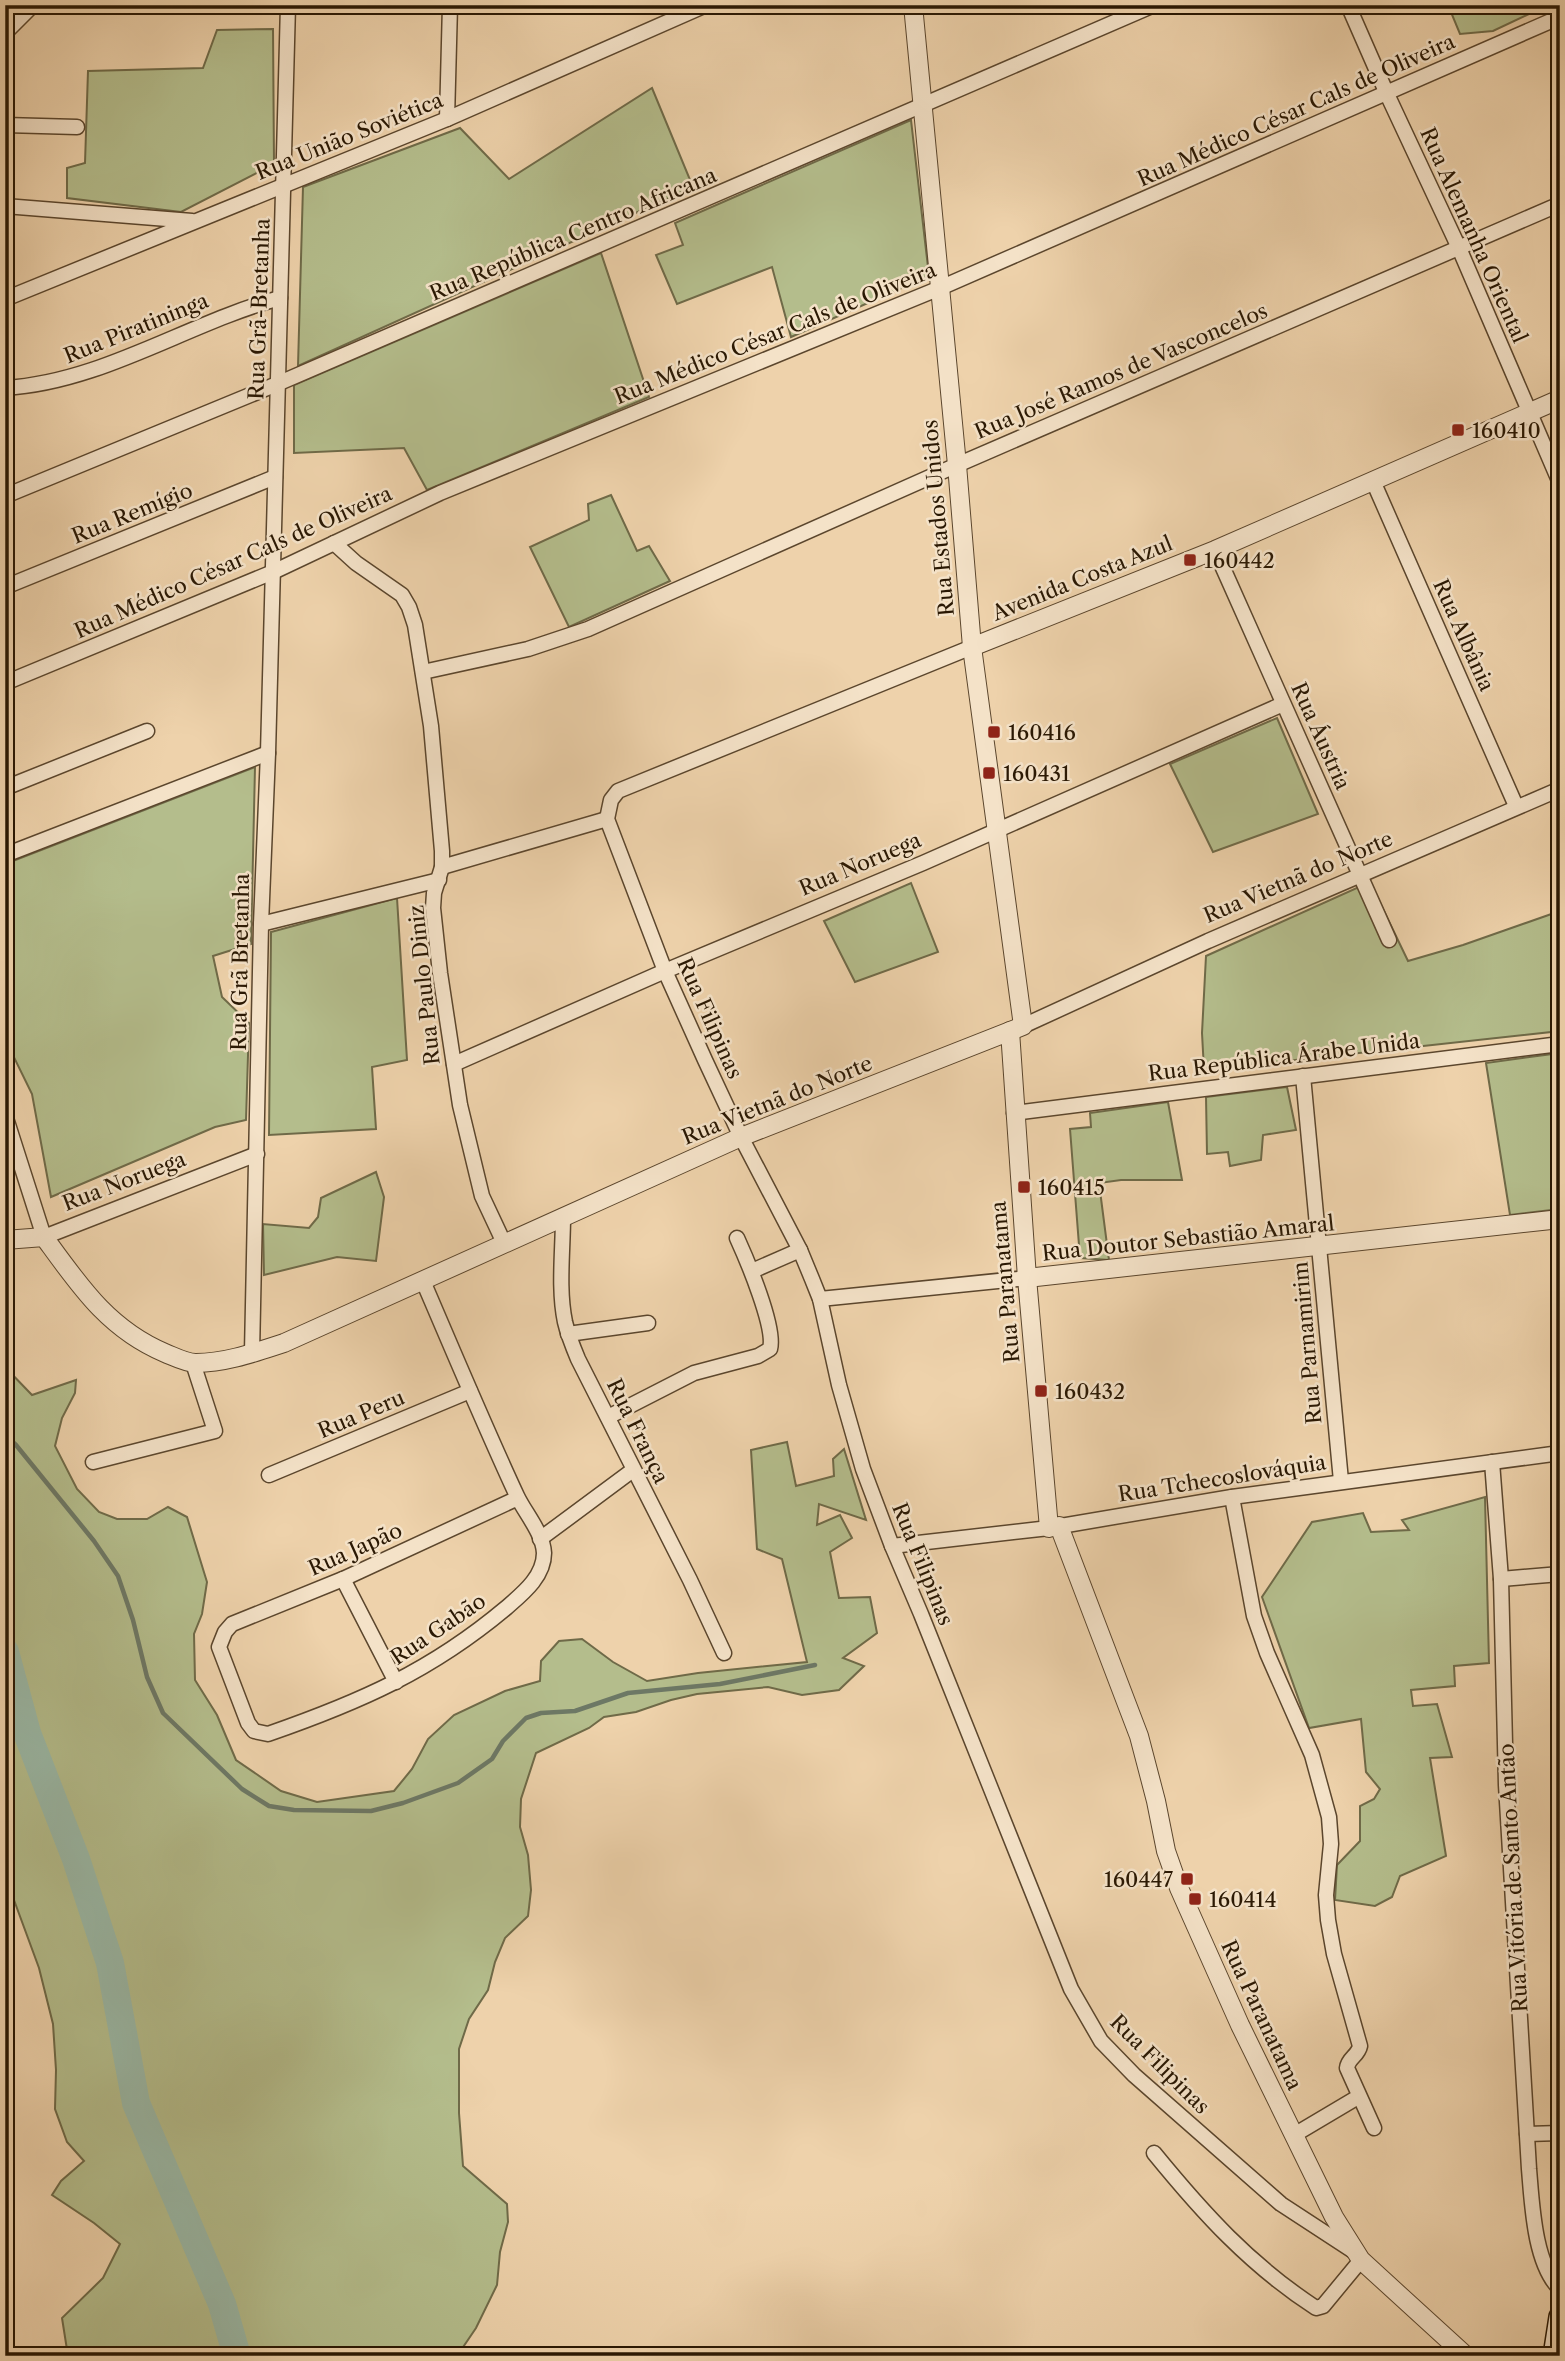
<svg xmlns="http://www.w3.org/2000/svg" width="1565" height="2361" font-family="'Libre Caslon Text',serif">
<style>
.green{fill:#b4bd8c;stroke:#6f6a48;stroke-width:2}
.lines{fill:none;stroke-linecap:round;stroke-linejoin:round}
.stream{stroke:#6d7865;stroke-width:4.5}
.river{stroke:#9ab8a6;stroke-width:28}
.minor-casing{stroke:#5b462d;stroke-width:17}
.tertiary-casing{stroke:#5b462d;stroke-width:20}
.secondary-casing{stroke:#2a1803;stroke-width:24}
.minor{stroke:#f4e2c8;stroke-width:14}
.tertiary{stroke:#f4e2c8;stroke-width:18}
.secondary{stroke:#f4e2c8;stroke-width:21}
.poi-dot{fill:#8f2418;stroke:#f4e2c8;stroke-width:2.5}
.labels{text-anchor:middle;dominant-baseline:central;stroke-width:5;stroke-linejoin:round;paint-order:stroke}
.street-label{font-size:21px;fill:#2a1803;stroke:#f4e2c8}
.poi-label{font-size:21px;fill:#2a1803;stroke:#f4e2c8;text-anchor:start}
</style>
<rect width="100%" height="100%" fill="#eed2ab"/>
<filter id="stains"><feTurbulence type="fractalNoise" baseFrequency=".00286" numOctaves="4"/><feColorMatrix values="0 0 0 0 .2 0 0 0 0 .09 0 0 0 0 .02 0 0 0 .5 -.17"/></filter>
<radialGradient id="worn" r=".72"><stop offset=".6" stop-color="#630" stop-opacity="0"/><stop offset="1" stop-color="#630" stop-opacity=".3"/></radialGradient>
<!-- green -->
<g class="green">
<polygon points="1448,5 1548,5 1493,31 1460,34"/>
<polygon points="273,29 274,164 181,212 67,198 67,168 85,163 88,71 203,68 217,30"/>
<polygon points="652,88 693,187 298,366 303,187 460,128 509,179"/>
<polygon points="911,120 929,276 791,337 772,267 677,304 656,255 683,245 675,223"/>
<polygon points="601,253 649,397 427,490 404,448 294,453 294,385"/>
<polygon points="611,495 637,551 649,546 670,581 569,627 530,547 589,520 588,504"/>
<polygon points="1277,718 1318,814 1213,852 1170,764"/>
<polygon points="255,767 251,944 213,956 222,997 249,1023 246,1120 215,1127 51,1197 32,1094 5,1039 5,864"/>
<polygon points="1370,882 1408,961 1463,945 1560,911 1560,1031 1204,1070 1202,1033 1206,956"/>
<polygon points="911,883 938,952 855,982 824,921"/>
<polygon points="397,898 407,1060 372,1067 376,1129 269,1135 271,932"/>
<polygon points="1560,1053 1560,1209 1510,1215 1486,1063"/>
<polygon points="1287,1087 1296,1130 1263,1135 1261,1160 1230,1166 1228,1152 1207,1154 1206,1097"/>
<polygon points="1168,1102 1182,1180 1121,1180 1099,1183 1109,1260 1080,1258 1070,1129 1091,1127 1090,1113"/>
<polygon points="376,1172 384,1197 376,1261 337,1257 264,1275 263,1224 309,1228 318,1217 321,1198"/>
<polygon points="5,1367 32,1395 76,1380 75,1393 62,1418 55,1446 77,1489 99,1512 117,1519 147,1519 168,1507 187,1517 207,1582 202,1614 194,1634 195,1680 217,1715 236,1760 281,1791 317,1802 394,1791 412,1769 428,1739 454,1715 505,1691 540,1681 541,1661 559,1641 582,1639 613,1662 647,1681 698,1673 807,1662 782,1559 757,1549 751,1450 787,1442 796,1486 834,1476 833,1459 844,1449 866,1520 819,1504 817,1525 840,1515 852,1538 830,1552 839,1598 870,1597 877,1633 843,1658 864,1666 839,1690 802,1695 768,1687 697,1694 671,1700 636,1712 604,1717 589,1728 536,1753 521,1799 520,1827 528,1855 531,1890 528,1916 505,1938 495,1962 488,1990 469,2019 459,2049 459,2113 463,2166 507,2204 508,2222 500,2252 497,2285 476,2328 457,2356 68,2356 62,2318 103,2278 120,2244 94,2223 52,2195 61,2181 84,2161 67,2142 55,2109 56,2070 53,2024 39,1968 11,1892 5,1884"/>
<polygon points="1485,1497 1489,1663 1454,1666 1455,1686 1411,1690 1413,1706 1437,1704 1452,1757 1430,1758 1446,1856 1400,1876 1392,1897 1375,1906 1335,1900 1337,1865 1360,1841 1360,1806 1374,1799 1380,1789 1366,1772 1361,1719 1309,1728 1262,1597 1312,1522 1363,1513 1371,1532 1409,1530 1402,1520"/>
</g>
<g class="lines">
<!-- stream -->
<polyline class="stream" points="5,1435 16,1445 94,1541 118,1576 133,1620 147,1677 163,1713 242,1789 269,1806 294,1810 371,1811 403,1803 458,1783 492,1759 503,1741 526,1718 541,1713 575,1711 628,1693 720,1684 815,1665"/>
<!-- river -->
<polyline class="river" points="5,1652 27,1733 76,1859 110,1963 136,2103 222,2304 237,2356"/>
<!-- minor casing -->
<g class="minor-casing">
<g id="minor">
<polyline points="1348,5 1387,94 1459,248 1560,483"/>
<polyline points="5,33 33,5"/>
<polyline points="447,119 450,5"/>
<polyline points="5,125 77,127"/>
<polyline points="5,206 192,221"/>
<polyline points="5,299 447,119 706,5"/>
<path d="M5,388c98,-6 182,-65 275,-90"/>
<polyline points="1373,481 1516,806"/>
<polyline points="5,496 277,384 1154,5"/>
<polyline points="334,543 356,563 402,595 409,607 415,625 431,726 442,851 442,867 434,893 433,908 440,973 460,1105 482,1196 504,1243"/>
<polyline points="1215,550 1389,940"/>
<polyline points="5,587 275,477"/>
<polyline points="972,647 618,791 611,800 607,819 665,971 705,1060 741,1137 800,1250 812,1279 820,1299 839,1385 863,1469 892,1546 921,1614 1071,1989 1101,2041 1134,2075 1281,2204 1356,2253"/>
<polyline points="423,672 528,649 588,629 957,465 1560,204"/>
<polyline points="5,683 273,572 440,493 940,288 1560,17"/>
<polyline points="5,788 147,731"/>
<polyline points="5,855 268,753"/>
<polyline points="442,867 607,819"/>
<polyline points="261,924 439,880"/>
<polyline points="1023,1026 1208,941 1560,789"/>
<polyline points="454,1064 665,971 923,863 1283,704"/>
<polyline points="1303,1076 1341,1481"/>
<polyline points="1014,1113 1560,1044"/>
<polyline points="5,1115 44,1237 257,1154"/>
<path d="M563,1216c0,35 -5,72 2,106 3,13 8,25 13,37l112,221 34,73"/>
<polyline points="752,1271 800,1250"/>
<path d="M423,1281c31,72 61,144 94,215 8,17 26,37 27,57 0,24 -22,41 -38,55 -75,63 -146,94 -238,126l-14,-3 -6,-8 -29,-76 6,-15 7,-8 111,-45 175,-81"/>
<polyline points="820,1299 1027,1278"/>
<polyline points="568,1334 648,1323"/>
<polyline points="252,1353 261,924 268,753 288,5"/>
<path d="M608,1417l86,-44 64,-17 12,-7c6,-21 -23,-89 -33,-111"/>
<polyline points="93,1462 215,1431 193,1363"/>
<path d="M1492,1462l9,117 5,206 23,384c3,34 5,95 31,120"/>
<polyline points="269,1475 470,1391"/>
<path d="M1232,1497l22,119 13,37 45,102 17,62 2,27 -5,51 2,25 6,34 26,92c-2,10 -12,12 -13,22l27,60"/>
<polyline points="540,1539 633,1470"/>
<polyline points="892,1546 1049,1528 1232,1497 1560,1453"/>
<polyline points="343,1579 396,1682"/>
<polyline points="1501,1579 1560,1574"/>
<polyline points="1527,2134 1560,2133"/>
<polyline points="1294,2135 1358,2097"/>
<path d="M1154,2153c49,60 96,112 162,155l7,-2 38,-46"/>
</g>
</g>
<!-- tertiary casing -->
<g class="tertiary-casing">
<g id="tertiary">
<polyline points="972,647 1215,550 1560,399"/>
<polyline points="1010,1031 1027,1278 1049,1528"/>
<path d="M5,1240l39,-3c35,48 64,92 121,116 10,4 21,10 31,10 30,0 60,-11 88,-20l457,-206 282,-111 -51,-379 -15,-182 -44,-460"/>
<polyline points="1027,1278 1560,1219"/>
<polyline points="1059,1526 1139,1736 1156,1801 1166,1851 1179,1888 1240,2025 1334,2217 1361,2260 1466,2356"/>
</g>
</g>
<!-- secondary casing -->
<g class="secondary-casing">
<polyline id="secondary" points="1554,2356 1560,2317"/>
</g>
<!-- minor -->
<use href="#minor" class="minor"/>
<!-- tertiary -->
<use href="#tertiary" class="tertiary"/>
<!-- secondary -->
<use href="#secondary" class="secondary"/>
</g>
<!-- markers -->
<g class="poi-dot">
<rect x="1451" y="423" width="14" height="14" rx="3.5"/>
<rect x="1183" y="553" width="14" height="14" rx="3.5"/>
<rect x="987" y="725" width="14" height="14" rx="3.5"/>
<rect x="982" y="766" width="14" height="14" rx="3.5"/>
<rect x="1017" y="1180" width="14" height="14" rx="3.5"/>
<rect x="1034" y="1384" width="14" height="14" rx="3.5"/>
<rect x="1180" y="1872" width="14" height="14" rx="3.5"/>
<rect x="1188" y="1892" width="14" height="14" rx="3.5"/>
</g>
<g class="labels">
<!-- street labels -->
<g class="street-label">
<text transform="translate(1296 110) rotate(-24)">Rua Médico César Cals de Oliveira</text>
<text transform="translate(349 136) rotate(-22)">Rua União Soviética</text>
<text transform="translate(573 234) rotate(-23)">Rua República Centro Africana</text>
<text transform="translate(1474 235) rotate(66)">Rua Alemanha Oriental</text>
<text transform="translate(259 309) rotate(-88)">Rua Grã-Bretanha</text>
<text transform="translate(136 328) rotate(-22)">Rua Piratininga</text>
<text transform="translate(775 333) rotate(-22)">Rua Médico César Cals de Oliveira</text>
<text transform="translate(1121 371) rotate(-23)">Rua José Ramos de Vasconcelos</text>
<text transform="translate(132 513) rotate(-22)">Rua Remígio</text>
<text transform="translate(938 518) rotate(-95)">Rua Estados Unidos</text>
<text transform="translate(233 562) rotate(-24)">Rua Médico César Cals de Oliveira</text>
<text transform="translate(1082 578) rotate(-22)">Avenida Costa Azul</text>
<text transform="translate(1464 635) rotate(66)">Rua Albânia</text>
<text transform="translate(1321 736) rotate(66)">Rua Áustria</text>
<text transform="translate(860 864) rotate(-23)">Rua Noruega</text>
<text transform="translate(1298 877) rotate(-23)">Rua Vietnã do Norte</text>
<text transform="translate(240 962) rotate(-89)">Rua Grã Bretanha</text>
<text transform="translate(424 985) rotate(-96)">Rua Paulo Diniz</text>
<text transform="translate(710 1018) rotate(66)">Rua Filipinas</text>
<text transform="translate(1284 1057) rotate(-7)">Rua República Árabe Unida</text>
<text transform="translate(777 1100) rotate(-22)">Rua Vietnã do Norte</text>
<text transform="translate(124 1181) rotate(-21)">Rua Noruega</text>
<text transform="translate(1188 1238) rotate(-6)">Rua Doutor Sebastião Amaral</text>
<text transform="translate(1005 1282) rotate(-95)">Rua Paranatama</text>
<text transform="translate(1307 1343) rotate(-95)">Rua Parnamirim</text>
<text transform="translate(361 1414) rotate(-23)">Rua Peru</text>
<text transform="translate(638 1431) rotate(64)">Rua França</text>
<text transform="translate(1222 1478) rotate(-9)">Rua Tchecoslováquia</text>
<text transform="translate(355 1549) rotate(-24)">Rua Japão</text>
<text transform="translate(923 1564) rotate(68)">Rua Filipinas</text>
<text transform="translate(438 1629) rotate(-34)">Rua Gabão</text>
<text transform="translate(1513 1878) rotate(-93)">Rua Vitória de Santo Antão</text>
<text transform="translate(1262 2015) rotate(65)">Rua Paranatama</text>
<text transform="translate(1160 2064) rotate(45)">Rua Filipinas</text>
</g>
<!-- poi labels -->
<g class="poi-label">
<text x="1472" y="430">160410</text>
<text x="1204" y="560">160442</text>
<text x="1008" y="732">160416</text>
<text x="1003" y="773">160431</text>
<text x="1038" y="1187">160415</text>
<text x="1055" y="1391">160432</text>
<text x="1173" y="1879" text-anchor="end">160447</text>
<text x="1209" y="1899">160414</text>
</g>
</g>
<!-- margin -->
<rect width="1565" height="2361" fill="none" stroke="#eed2ab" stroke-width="28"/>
<rect x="7" y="7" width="1551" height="2347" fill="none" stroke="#2a1803" stroke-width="3.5"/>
<rect x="14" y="14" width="1537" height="2333" fill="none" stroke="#2a1803" stroke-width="2"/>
<rect width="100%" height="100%" filter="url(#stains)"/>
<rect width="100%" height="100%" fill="url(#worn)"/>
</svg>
